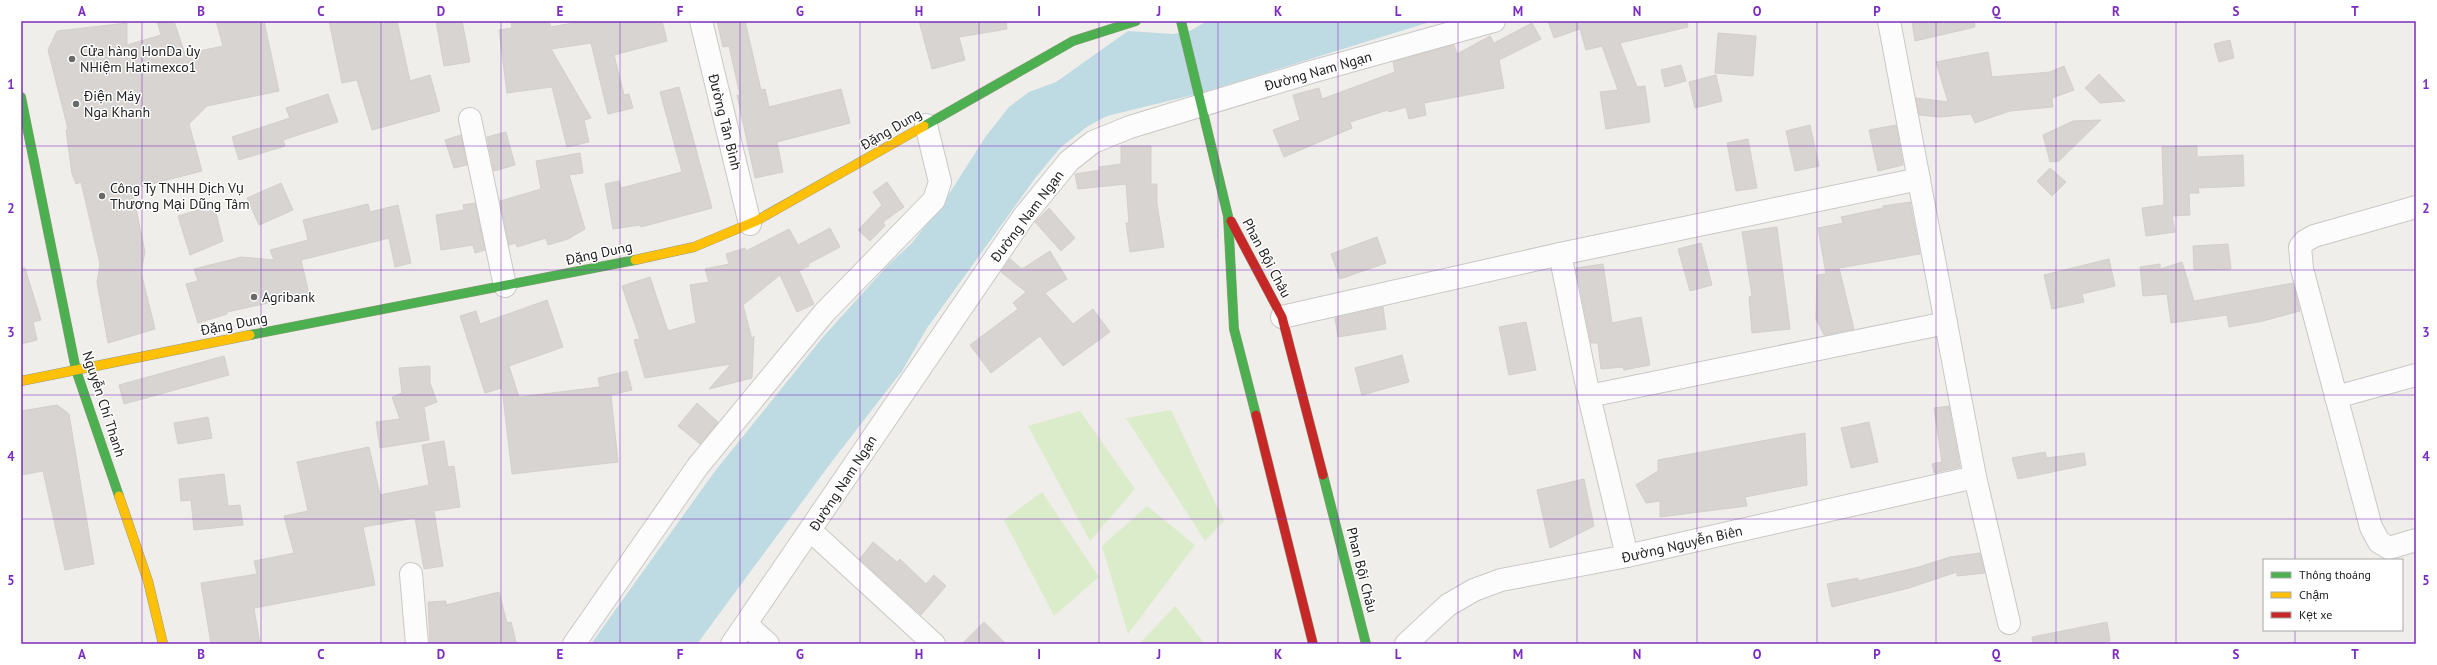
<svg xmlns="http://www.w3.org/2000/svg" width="2437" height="665" font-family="'PT Sans',sans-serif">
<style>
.grass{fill:#dbecca}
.water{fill:#bedae2}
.building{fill:#d7d4d1;stroke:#d3d0cb}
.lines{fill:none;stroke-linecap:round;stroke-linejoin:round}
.street-casing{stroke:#c9c8c6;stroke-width:24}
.fast-casing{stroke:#979a81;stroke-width:10}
.slow-casing{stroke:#979a81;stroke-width:10}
.jam-casing{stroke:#979a81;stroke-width:10}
.street{stroke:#fdfcfc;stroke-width:22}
.fast{stroke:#4caf50;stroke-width:9}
.slow{stroke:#ffc107;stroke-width:9}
.jam{stroke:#c62828;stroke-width:9}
.grid{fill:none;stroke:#7b2cbf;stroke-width:1;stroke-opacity:0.55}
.poi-dot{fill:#6a6968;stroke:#fff;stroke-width:1.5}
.labels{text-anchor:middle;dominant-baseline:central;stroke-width:3;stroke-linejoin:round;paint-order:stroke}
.poi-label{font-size:14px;fill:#222;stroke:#fff;text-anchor:start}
.street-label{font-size:14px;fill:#222;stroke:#fff}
.neatline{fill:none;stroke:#7b2cbf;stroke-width:1.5}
.grid-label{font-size:13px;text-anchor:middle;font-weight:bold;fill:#7b2cbf}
</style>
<rect width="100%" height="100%" fill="#f0eeea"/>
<!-- grass -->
<g class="grass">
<polygon points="1171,410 1224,521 1205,541 1126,418"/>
<polygon points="1080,411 1135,489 1090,541 1028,426"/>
<polygon points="1042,492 1099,577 1054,616 1004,520"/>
<polygon points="1147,506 1195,545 1128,634 1102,546"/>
<polygon points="1175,606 1205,644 1139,644"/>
</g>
<!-- water -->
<polygon class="water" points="1207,21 1433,21 1201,93 1107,116 1088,126 1061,147 1036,177 927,328 902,371 833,460 697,644 591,644 715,471 823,337 888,265 911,244 942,205 986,136 1009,107 1029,92 1056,82 1128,31 1173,34 1190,31"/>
<!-- building -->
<g class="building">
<polygon points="157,21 174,21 185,54 223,46 216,21 264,21 279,91 207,106 189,124 202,171 132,189 145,252 141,272 155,329 108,343 97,282 100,264 81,182 76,184 72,174 66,130 68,129 48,50 57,31 127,23 127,45 161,35"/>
<polygon points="329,21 397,21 410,81 430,75 440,111 372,130 357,80 342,83"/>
<polygon points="436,21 462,21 470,62 444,66"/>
<polygon points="511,21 549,21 551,27 584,21 662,21 667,41 614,55 624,95 629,94 633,108 608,114 591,43 551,49 591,118 584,120 589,142 567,147 552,87 507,93 499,30 512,28"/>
<polygon points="717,21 745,21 761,90 765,89 769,107 841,89 850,123 777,142 783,172 755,178 737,95 740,95 729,46 723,47"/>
<polygon points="919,21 1006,21 1007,29 959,37 965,60 932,69"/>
<polygon points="1548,21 1687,21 1688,27 1620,43 1637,87 1645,86 1650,122 1606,129 1600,92 1618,90 1602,46 1586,50 1580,29 1554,38"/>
<polygon points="1912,21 1974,21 1975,27 1915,41"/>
<polygon points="1532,23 1541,39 1499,60 1504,88 1424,103 1426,115 1409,119 1406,107 1389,112 1388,110 1350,122 1352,128 1284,157 1273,130 1300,120 1293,95 1319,88 1322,99 1395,72 1393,62 1454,45 1457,54 1490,36 1494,43"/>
<polygon points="1718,33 1756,36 1753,76 1715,73"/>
<polygon points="2230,40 2234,58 2219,62 2214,44"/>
<polygon points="1988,52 1992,77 2050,72 2064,66 2074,90 2052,98 2053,107 2010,111 1975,123 1971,114 1940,117 1919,115 1916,98 1948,102 1936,62"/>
<polygon points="1681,65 1686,81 1665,87 1661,70"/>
<polygon points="2099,74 2125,101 2100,103 2085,88"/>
<polygon points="1716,75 1722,101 1695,108 1689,82"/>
<polygon points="679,87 712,208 641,227 640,225 613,229 605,184 619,181 621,188 682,172 660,92"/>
<polygon points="328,94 338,122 283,140 285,146 239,160 232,137 290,118 286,108"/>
<polygon points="2101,120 2059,161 2050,162 2043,135 2073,121"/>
<polygon points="1810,125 1819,166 1795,171 1786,131"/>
<polygon points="1896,125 1903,165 1878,171 1869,130"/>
<polygon points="506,132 515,165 494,171 487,137"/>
<polygon points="461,135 467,165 454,168 445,140"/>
<polygon points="1748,139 1757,188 1736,191 1727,143"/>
<polygon points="1121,146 1151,146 1151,184 1157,184 1157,204 1164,247 1130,252 1126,223 1129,223 1126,184 1078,189 1075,174 1100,170 1099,167 1121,164"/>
<polygon points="2197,146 2197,157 2243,155 2244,186 2198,188 2199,193 2189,193 2190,215 2172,216 2175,232 2146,236 2142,208 2164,205 2162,147"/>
<polygon points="580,153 583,173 569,175 585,229 568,239 548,245 546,238 517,247 516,243 509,245 500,201 541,189 536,161"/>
<polygon points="2050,168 2066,182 2052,196 2037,181"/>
<polygon points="887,182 904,207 883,222 885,226 870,241 858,230 882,205 873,192"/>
<polygon points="281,183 293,210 259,225 247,198"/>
<polygon points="1910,202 1920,254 1839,268 1854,329 1824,335 1816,319 1817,275 1826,274 1818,228 1843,223 1841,217 1883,208 1883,206"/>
<polygon points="475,203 485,250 475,253 473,245 441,250 436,215 464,210 463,205"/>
<polygon points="368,204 370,212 398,205 411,263 395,267 389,238 301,260 309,294 227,312 227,314 198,323 186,284 198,281 194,269 242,257 274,260 270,250 308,240 303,220"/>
<polygon points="214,205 223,241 190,255 178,216"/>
<polygon points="1049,208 1075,238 1061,251 1035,222"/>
<polygon points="1777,227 1790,329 1752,333 1749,297 1752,296 1742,232"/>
<polygon points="830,228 840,247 808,264 809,266 799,271 814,304 797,312 780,275 743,305 752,339 754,336 752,378 709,389 731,364 645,378 634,340 640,339 622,286 650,277 668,331 696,323 690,285 709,282 705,269 729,264 726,254 745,248 746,251 789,229 798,245"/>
<polygon points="1377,237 1386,263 1340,279 1331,254"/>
<polygon points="1701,243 1712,285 1690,291 1678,249"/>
<polygon points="2228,244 2231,269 2194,270 2193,246"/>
<polygon points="1050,251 1067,279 1045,293 1073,324 1093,309 1110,332 1063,366 1040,336 991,373 970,345 1018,309 1013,303 1026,292 1001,272 1010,259 1022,269"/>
<polygon points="2109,259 2115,286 2082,294 2084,302 2052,309 2044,275"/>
<polygon points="2182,262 2194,301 2293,283 2300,311 2263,321 2229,327 2227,315 2171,323 2167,294 2143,296 2140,267 2160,264 2160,269"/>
<polygon points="1603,264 1612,323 1641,317 1650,365 1624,370 1623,367 1601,369 1598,343 1591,343 1576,268"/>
<polygon points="21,268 25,268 41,320 33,322 37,340 21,344"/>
<polygon points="547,300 563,347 509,366 519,397 600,387 598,378 627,371 632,390 611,395 618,462 512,474 502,388 485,393 460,316 476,311 480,324"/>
<polygon points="1383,307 1386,329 1338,337 1335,318"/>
<polygon points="1526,322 1536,370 1509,375 1499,327"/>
<polygon points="1402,355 1409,382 1362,395 1355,368"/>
<polygon points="224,356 229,375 124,404 119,385"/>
<polygon points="430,366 430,383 437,402 424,407 429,440 380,448 376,422 400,419 392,397 402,393 399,368"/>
<polygon points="697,403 718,422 700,444 678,426"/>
<polygon points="57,405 69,414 94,564 65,570 43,471 21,475 21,411"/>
<polygon points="1949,406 1960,467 1934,473 1932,464 1942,462 1934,408"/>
<polygon points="208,417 212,438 178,444 174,423"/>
<polygon points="1869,422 1878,462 1851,468 1841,428"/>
<polygon points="1805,433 1807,485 1745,497 1747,506 1660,517 1660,501 1646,503 1636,485 1658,471 1658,460"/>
<polygon points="444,441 448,467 454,466 460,507 434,511 443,566 424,569 415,518 363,527 375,585 254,608 260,644 211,644 201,583 257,574 254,561 294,553 284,516 308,511 297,462 369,447 380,495 429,485 422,445"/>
<polygon points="2045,452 2047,458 2084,453 2086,465 2018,479 2012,458"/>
<polygon points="224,474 228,506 240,505 243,525 194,530 191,500 181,501 179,479"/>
<polygon points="1584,479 1594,526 1550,548 1537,490"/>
<polygon points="873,542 897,562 900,559 926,584 934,575 946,586 921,615 860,559"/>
<polygon points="1980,553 1985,573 1957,576 1957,572 1909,588 1832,607 1827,584 1858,578 1858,581 1919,567 1950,557"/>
<polygon points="499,592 507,623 511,622 516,642 506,644 430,644 428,602 446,601 446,605"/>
<polygon points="984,622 1006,644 962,644"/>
<polygon points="2107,622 2110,641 2094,644 2033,644 2032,637"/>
</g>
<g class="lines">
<!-- street casing -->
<g class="street-casing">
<g id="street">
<polyline points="701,21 750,224"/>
<polyline points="1889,21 1975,477 2009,623"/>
<polyline points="470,119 505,286"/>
<polyline points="2416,207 2314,236 2305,241 2300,247 2302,269 2371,527 2379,542 2389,548 2416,540"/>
<polyline points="1560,254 1589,396 1627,556"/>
<polyline points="1282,317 1560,254 1919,179"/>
<polyline points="1589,396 1946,323"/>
<polyline points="2336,397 2416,375"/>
<polyline points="811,531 934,644"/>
<polyline points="411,574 417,644"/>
<polyline points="746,624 768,644"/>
<polyline points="574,644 698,466 824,313 934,200 940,182 926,125"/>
<polyline points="732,644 1024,216 1069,161 1093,142 1130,127 1311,72 1494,21"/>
<polyline points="1406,644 1448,605 1474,590 1501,580 1627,556 1975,477"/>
</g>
</g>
<!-- fast casing -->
<g class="fast-casing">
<g id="fast">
<polyline points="1181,21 1228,216 1234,329 1256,415"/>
<polyline points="21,97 76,370 119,496"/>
<polyline points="924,126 1073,41 1136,21"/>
<polyline points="250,335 635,260"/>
<polyline points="1323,475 1366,644"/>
</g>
</g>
<!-- slow casing -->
<g class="slow-casing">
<g id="slow">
<polyline points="635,260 694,247 756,221 924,126"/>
<polyline points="21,381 250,335"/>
<polyline points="119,496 148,581 163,644"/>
</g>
</g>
<!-- jam casing -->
<g class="jam-casing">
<g id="jam">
<polyline points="1231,221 1282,317 1323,475"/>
<polyline points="1256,415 1313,644"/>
</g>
</g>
<!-- street -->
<use href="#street" class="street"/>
<!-- fast -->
<use href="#fast" class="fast"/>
<!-- slow -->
<use href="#slow" class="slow"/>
<!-- jam -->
<use href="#jam" class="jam"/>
</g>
<!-- grid -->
<path class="grid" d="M142,21v623M261,21v623M381,21v623M501,21v623M620,21v623M740,21v623M860,21v623M979,21v623M1099,21v623M1218,21v623M1338,21v623M1458,21v623M1577,21v623M1697,21v623M1817,21v623M1936,21v623M2056,21v623M2176,21v623M2295,21v539M21,146h2395M21,270h2395M21,395h2395M21,519h2395M2295,630v14"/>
<!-- markers -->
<g class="poi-dot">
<circle cx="72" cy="59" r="4"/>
<circle cx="76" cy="104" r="4"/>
<circle cx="102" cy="196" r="4"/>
<circle cx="254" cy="297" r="4"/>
</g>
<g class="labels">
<!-- poi labels -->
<g class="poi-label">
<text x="80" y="51">Cửa hàng HonDa ủy<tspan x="80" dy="16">NHiệm Hatimexco1</tspan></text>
<text x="84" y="96">Điện Máy<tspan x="84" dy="16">Nga Khanh</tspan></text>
<text x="110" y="188">Công Ty TNHH Dịch Vụ<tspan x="110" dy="16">Thương Mại Dũng Tâm</tspan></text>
<text x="262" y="297">Agribank</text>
</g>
<!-- street labels -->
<g class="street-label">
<text transform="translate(1318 71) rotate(-16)">Đường Nam Ngạn</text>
<text transform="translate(725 122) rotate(76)">Đường Tân Bình</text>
<text transform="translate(891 129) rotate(-30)">Đặng Dung</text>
<text transform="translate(1027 216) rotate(-53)">Đường Nam Ngạn</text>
<text transform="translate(599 253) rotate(-12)">Đặng Dung</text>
<text transform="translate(1267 258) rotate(62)">Phan Bội Châu</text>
<text transform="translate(234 324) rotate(-11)">Đặng Dung</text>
<text transform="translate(104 404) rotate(72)">Nguyễn Chí Thanh</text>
<text transform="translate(843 483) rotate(-57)">Đường Nam Ngạn</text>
<text transform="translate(1682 544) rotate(-13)">Đường Nguyễn Biên</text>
<text transform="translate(1362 570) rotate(76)">Phan Bội Châu</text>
</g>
</g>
<!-- border -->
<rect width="2437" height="665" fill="none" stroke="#ffffff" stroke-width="44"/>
<!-- legend -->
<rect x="2263" y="559" width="140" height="72" fill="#ffffff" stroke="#a7a7a7"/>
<rect x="2271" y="572" width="20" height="6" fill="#4caf50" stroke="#a7a7a7"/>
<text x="2299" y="579" font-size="12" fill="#222222">Thông thoáng</text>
<rect x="2271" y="592" width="20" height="6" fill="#ffc107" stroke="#a7a7a7"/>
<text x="2299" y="599" font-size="12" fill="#222222">Chậm</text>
<rect x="2271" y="612" width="20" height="6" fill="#c62828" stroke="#a7a7a7"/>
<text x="2299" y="619" font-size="12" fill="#222222">Kẹt xe</text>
<rect x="22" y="22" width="2393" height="621" class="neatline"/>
<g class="grid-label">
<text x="82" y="16">A</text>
<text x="201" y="16">B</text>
<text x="321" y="16">C</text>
<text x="441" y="16">D</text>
<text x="560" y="16">E</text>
<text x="680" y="16">F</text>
<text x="800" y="16">G</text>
<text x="919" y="16">H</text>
<text x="1039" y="16">I</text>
<text x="1159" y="16">J</text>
<text x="1278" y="16">K</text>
<text x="1398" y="16">L</text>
<text x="1518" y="16">M</text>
<text x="1637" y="16">N</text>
<text x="1757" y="16">O</text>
<text x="1877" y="16">P</text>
<text x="1996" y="16">Q</text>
<text x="2116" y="16">R</text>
<text x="2236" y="16">S</text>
<text x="2355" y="16">T</text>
<text x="11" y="89">1</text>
<text x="2426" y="89">1</text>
<text x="11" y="213">2</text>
<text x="2426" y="213">2</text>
<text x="11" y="337">3</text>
<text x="2426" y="337">3</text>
<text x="11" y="461">4</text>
<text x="2426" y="461">4</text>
<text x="11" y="585">5</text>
<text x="2426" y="585">5</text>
<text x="82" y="659">A</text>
<text x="201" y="659">B</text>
<text x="321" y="659">C</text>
<text x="441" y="659">D</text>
<text x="560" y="659">E</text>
<text x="680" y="659">F</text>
<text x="800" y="659">G</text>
<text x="919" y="659">H</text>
<text x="1039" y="659">I</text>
<text x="1159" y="659">J</text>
<text x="1278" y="659">K</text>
<text x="1398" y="659">L</text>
<text x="1518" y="659">M</text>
<text x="1637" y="659">N</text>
<text x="1757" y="659">O</text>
<text x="1877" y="659">P</text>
<text x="1996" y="659">Q</text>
<text x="2116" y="659">R</text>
<text x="2236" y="659">S</text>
<text x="2355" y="659">T</text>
</g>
</svg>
